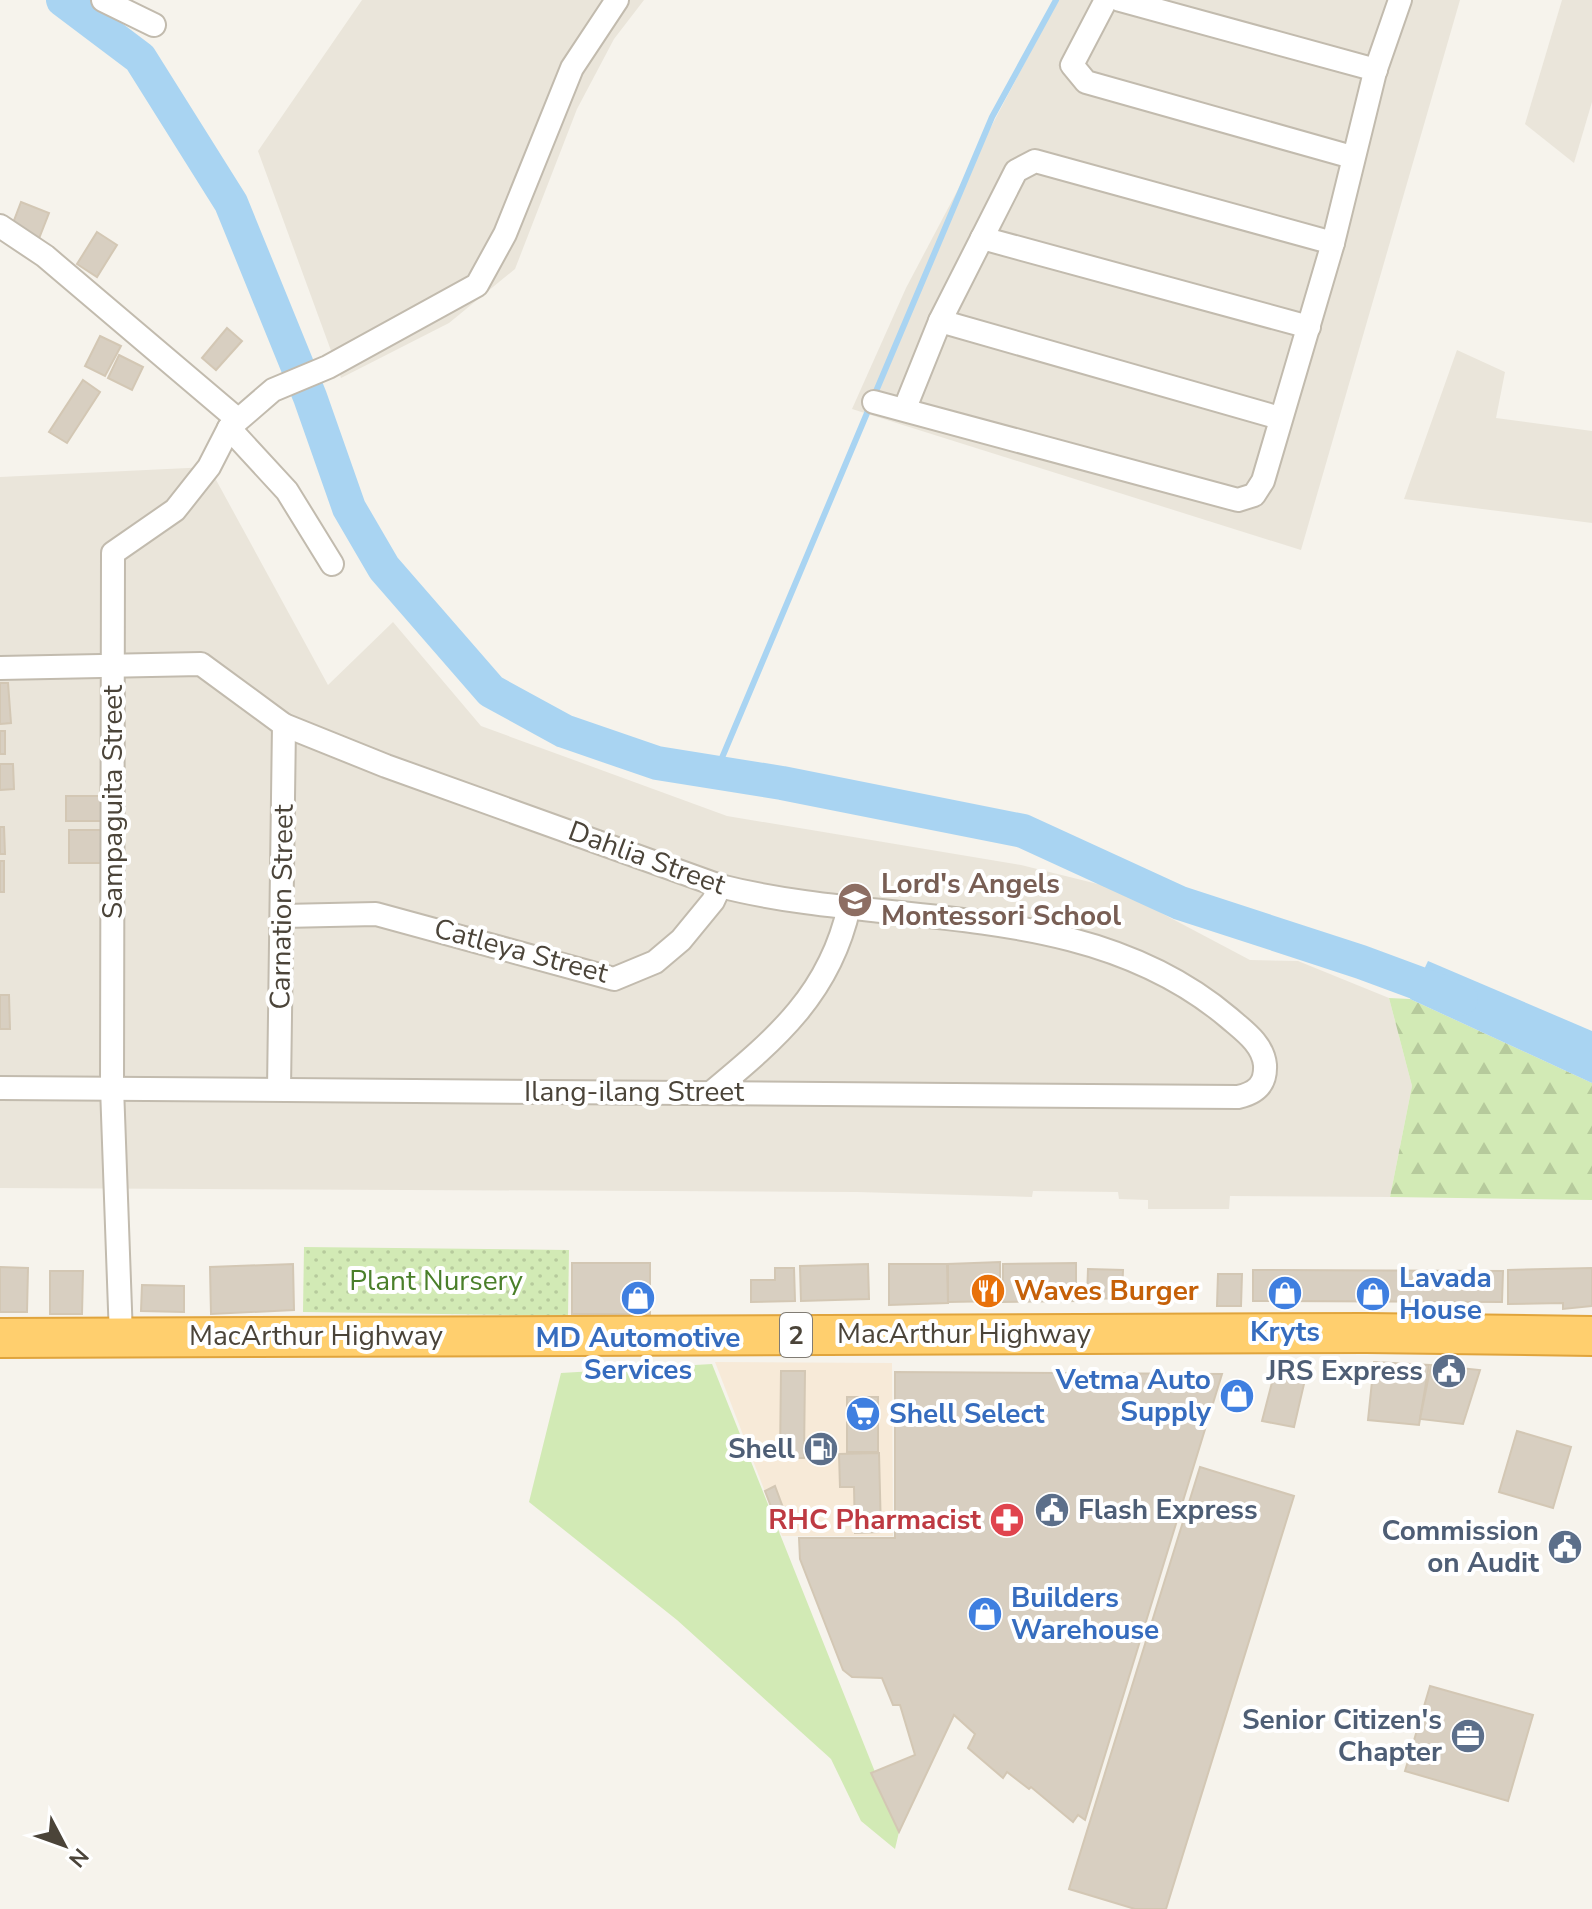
<svg xmlns="http://www.w3.org/2000/svg" width="1592" height="1909" font-family="'Nunito Sans',sans-serif">
<style>
.residential{fill:#eae5da}
.commercial{fill:#f7ead8}
.grass{fill:#d2eab5}
.forest{fill:url(#forest-firs)}
.park{fill:url(#park-dots)}
.water{fill:#a9d4f2}
.lines{fill:none;stroke-linecap:round;stroke-linejoin:round}
.stream{stroke:#a9d4f2;stroke-width:6}
.river{stroke:#a9d4f2;stroke-width:34}
.building{fill:#d8cfc1;stroke:#d3c7b4;stroke-width:2}
.street-casing{stroke:#c2bbae;stroke-width:26}
.highway-casing{stroke:#e0a43c;stroke-width:42}
.street{stroke:#fff;stroke-width:22}
.highway{stroke:#ffcf6e;stroke-width:38}
.labels{text-anchor:middle;dominant-baseline:central;stroke-width:8;stroke-linejoin:round;paint-order:stroke}
.shield{fill:#fff;stroke:#817c74;stroke-width:2}
.shield-label{font-size:26px;font-weight:bold;fill:#4b4439}
.street-label{font-size:28px;fill:#4b4439;stroke:#fff}
.education-label{font-size:28px;font-weight:bold;fill:#785e54;stroke:#fff;text-anchor:start}
.shop-label{font-size:28px;font-weight:bold;fill:#366cbe;stroke:#fff;text-anchor:start}
.park-label{font-size:28px;fill:#4a7f2a;stroke:#fff}
.food-label{font-size:28px;font-weight:bold;fill:#c56008;stroke:#fff;text-anchor:start}
.service-label{font-size:28px;font-weight:bold;fill:#4e5e75;stroke:#fff;text-anchor:end}
.health-label{font-size:28px;font-weight:bold;fill:#be3a42;stroke:#fff;text-anchor:end}
</style>
<defs>
<pattern id="forest-firs" width="22" height="20" patternUnits="userSpaceOnUse" patternTransform="scale(2)"><rect width="22" height="20" fill="#d2eab5"/><path d="M5 1l3.5 6h-7zM16 11l3.5 6h-7z" fill="#b6ca9c"/></pattern>
<pattern id="park-dots" width="8" height="8" patternUnits="userSpaceOnUse" patternTransform="scale(2)"><rect width="8" height="8" fill="#d2eab5"/><path d="M2 2h.1M6 6h.1" fill="none" stroke="#b6ca9c" stroke-width="1.8" stroke-linecap="round"/></pattern>
</defs>
<rect width="100%" height="100%" fill="#f6f3ec"/>
<!-- residential -->
<g class="residential">
<polygon points="362,0 644,0 614,39 577,109 515,269 449,323 341,378 258,151"/>
<polygon points="1058,0 1460,0 1301,550 852,409 906,288"/>
<polygon points="1562,0 1592,0 1592,102 1574,163 1525,124"/>
<polygon points="1457,350 1505,372 1496,418 1592,431 1592,523 1404,499"/>
<polygon points="209,467 328,685 393,622 481,726 727,816 1021,865 1114,888 1250,960 1298,961 1389,998 1412,1086 1390,1197 1230,1196 1229,1209 1148,1209 1148,1200 1119,1199 1118,1192 1033,1191 1032,1197 857,1192 0,1188 0,477"/>
</g>
<!-- commercial -->
<polygon class="commercial" points="715,1362 892,1363 893,1536 782,1536"/>
<!-- grass -->
<polygon class="grass" points="712,1364 899,1832 895,1849 861,1821 831,1759 677,1620 529,1502 561,1373"/>
<!-- forest -->
<polygon class="forest" points="1389,998 1410,999 1592,1083 1592,1200 1390,1197 1412,1086"/>
<!-- park -->
<polygon class="park" points="304,1247 569,1250 568,1316 303,1312"/>
<!-- water -->
<polygon class="water" points="1428,961 1592,1031 1592,1083 1410,999"/>
<g class="lines">
<!-- stream -->
<g class="stream">
<polyline points="874,396 992,117 1056,0"/>
<polyline points="716,772 870,406"/>
</g>
<!-- river -->
<polyline class="river" points="63,0 140,58 231,203 310,397 349,508 384,568 491,691 564,731 657,763 782,783 1023,831 1180,903 1361,962 1461,999"/>
</g>
<!-- building -->
<g class="building">
<polygon points="21,202 49,213 38,241 10,231"/>
<polygon points="97,232 117,245 97,277 77,264"/>
<polygon points="227,328 242,341 216,370 202,358"/>
<polygon points="100,336 121,346 105,376 85,366"/>
<polygon points="119,355 143,367 132,390 108,378"/>
<polygon points="83,380 100,392 67,443 49,432"/>
<polygon points="0,683 8,683 11,723 0,724"/>
<rect x="0" y="731" width="5" height="23"/>
<polygon points="0,764 13,764 14,789 0,790"/>
<rect x="66" y="796" width="39" height="25"/>
<polygon points="0,827 4,827 5,854 0,854"/>
<rect x="69" y="830" width="34" height="33"/>
<rect x="0" y="861" width="4" height="31"/>
<polygon points="0,995 9,995 10,1029 0,1029"/>
<polygon points="1000,1262 1000,1301 948,1302 948,1264"/>
<rect x="572" y="1263" width="78" height="51"/>
<polygon points="1076,1263 1076,1301 1003,1302 1003,1264"/>
<polygon points="293,1264 294,1310 211,1314 210,1267"/>
<polygon points="868,1264 869,1299 801,1301 800,1266"/>
<polygon points="889,1264 947,1264 948,1303 889,1305"/>
<polygon points="0,1267 28,1268 27,1312 0,1312"/>
<polygon points="775,1268 794,1268 795,1301 751,1302 751,1280 775,1280"/>
<polygon points="1592,1268 1592,1306 1563,1309 1563,1303 1508,1304 1508,1270"/>
<polygon points="1088,1269 1123,1270 1122,1299 1087,1298"/>
<polygon points="1253,1270 1503,1271 1502,1302 1253,1301"/>
<polygon points="50,1271 83,1271 82,1314 50,1314"/>
<polygon points="1218,1274 1242,1274 1241,1306 1217,1306"/>
<polygon points="142,1285 184,1286 184,1312 141,1311"/>
<polygon points="1374,1362 1429,1365 1419,1425 1368,1420"/>
<polygon points="1431,1365 1480,1370 1463,1424 1420,1419"/>
<polygon points="781,1371 805,1371 804,1458 780,1458"/>
<polygon points="1275,1371 1307,1371 1294,1427 1262,1421"/>
<polygon points="895,1372 1222,1374 1085,1820 1078,1815 1073,1822 1031,1787 1029,1789 1007,1772 1003,1778 968,1748 975,1734 954,1715 899,1832 871,1773 915,1755 900,1705 893,1705 882,1678 852,1677 843,1670 800,1559 799,1538 895,1538"/>
<rect x="847" y="1397" width="31" height="55"/>
<polygon points="1517,1431 1571,1447 1553,1508 1499,1492"/>
<polygon points="879,1453 881,1532 855,1533 854,1487 840,1487 839,1454"/>
<polygon points="1200,1467 1294,1496 1166,1909 1135,1909 1069,1889"/>
<polygon points="775,1486 785,1513 775,1517 765,1491"/>
<polygon points="1430,1686 1533,1715 1508,1801 1405,1771"/>
</g>
<g class="lines">
<!-- street casing -->
<g class="street-casing">
<g id="street">
<polyline points="103,0 154,25"/>
<polyline points="1106,0 1072,65 1086,82 1352,157"/>
<polyline points="1120,0 1376,70"/>
<polyline points="0,226 45,256 237,419"/>
<polyline points="982,238 1309,327"/>
<polyline points="940,321 1280,418"/>
<polyline points="874,402 1238,500 1254,495 1263,481 1333,243 1375,72 1400,0"/>
<polyline points="905,408 940,321 1016,171 1035,161 1333,243"/>
<polyline points="229,428 287,491 332,564"/>
<path d="M0,668l201,-4 83,61 102,41 334,120c168,43 367,11 509,132 15,13 34,26 36,47 1,20 -9,28 -27,32l-1238,-9"/>
<polyline points="283,916 376,914 614,979 655,962 681,940 713,901 720,886"/>
<polyline points="279,1089 284,725"/>
<path d="M712,1092c65,-54 118,-99 137,-185"/>
<polyline points="121,1337 112,1087 113,553 175,510 209,467 229,428 273,390 328,367 477,285 505,234 572,68 617,0"/>
</g>
</g>
<!-- highway casing -->
<g class="highway-casing">
<polyline id="highway" points="0,1338 1366,1333 1592,1336"/>
</g>
<!-- street -->
<use href="#street" class="street"/>
<!-- highway -->
<use href="#highway" class="highway"/>
</g>
<!-- icons -->
<defs>
<g id="school-disc" transform="scale(1.8)"><circle r="9.5" fill="#8d6e63" stroke="#fff"/><path d="M0-5L7-2L0 1L-7-2ZM-4 1L0 2.5L4 1V4Q0 6-4 4Z" fill="#fff"/></g>
<g id="restaurant-disc" transform="scale(1.8)"><circle r="9.5" fill="#e8710a" stroke="#fff"/><path d="M-5-6h1v4h1v-4h1v4h1v-4h1v5L-1.5 .5V6h-2V.5L-5-1ZM5-6V6H3V1.5H1.5Q1.5-4 5-6Z" fill="#fff"/></g>
<g id="shop-disc" transform="scale(1.8)"><circle r="9.5" fill="#3f7fe0" stroke="#fff"/><path d="M-5-2.5h2.3a2.7 3.5 0 0 1 5.4 0H5L5.5 6h-11ZM-1.5-2.5h3a1.5 2.3 0 0 0-3 0Z" fill="#fff"/></g>
<g id="civic-disc" transform="scale(1.8)"><circle r="9.5" fill="#5c6f8a" stroke="#fff"/><path d="M-.6-6.5H3V-4.5H.6V-3L4-1V1h2V6H-6V1h2V-1L-.6-3ZM-1.2 2.5V6h2.4V2.5Z" fill="#fff"/></g>
<g id="supermarket-disc" transform="scale(1.8)"><circle r="9.5" fill="#3f7fe0" stroke="#fff"/><path d="M-6-5.5h2.5l.6 2H6L4.5 2H-2.5L-4.4-4H-6ZM-1.5 3.2a1.3 1.3 0 1 0 .1 0ZM3 3.2a1.3 1.3 0 1 0 .1 0Z" fill="#fff"/></g>
<g id="fuel-disc" transform="scale(1.8)"><circle r="9.5" fill="#5c6f8a" stroke="#fff"/><path d="M-5.5-6h7V0h2V4h1.3V-2.5L3-4.5l.8-.8L6-3V5H2.5V1h-1V6h-7ZM-4.2-4.7v3.2H.2V-4.7Z" fill="#fff"/></g>
<g id="pharmacy-disc" transform="scale(1.8)"><circle r="9.5" fill="#e0444e" stroke="#fff"/><path d="M-2-6h4v4h4v4h-4v4h-4v-4h-4v-4h4Z" fill="#fff"/></g>
<g id="office-disc" transform="scale(1.8)"><circle r="9.5" fill="#5c6f8a" stroke="#fff"/><path d="M-6-3h4V-5.5h4V-3h4V5H-6ZM-1-4.5V-3h2v-1.5ZM-6 0V1H6V0Z" fill="#fff"/></g>
</defs>
<g fill-rule="evenodd">
<use href="#school-disc" x="855" y="900"/>
<use href="#restaurant-disc" x="988" y="1291"/>
<use href="#shop-disc" x="1285" y="1293"/>
<use href="#shop-disc" x="1373" y="1294"/>
<use href="#shop-disc" x="638" y="1298"/>
<use href="#civic-disc" x="1449" y="1371"/>
<use href="#shop-disc" x="1237" y="1396"/>
<use href="#supermarket-disc" x="863" y="1414"/>
<use href="#fuel-disc" x="821" y="1449"/>
<use href="#civic-disc" x="1052" y="1510"/>
<use href="#pharmacy-disc" x="1007" y="1520"/>
<use href="#civic-disc" x="1565" y="1547"/>
<use href="#shop-disc" x="985" y="1614"/>
<use href="#office-disc" x="1468" y="1736"/>
</g>
<g class="labels">
<!-- shield labels -->
<rect class="shield" x="780" y="1313" width="32" height="44" rx="6"/>
<g class="shield-label">
<text x="796" y="1335">2</text>
</g>
<!-- street labels -->
<g class="street-label">
<text transform="translate(113 802) rotate(-90)">Sampaguita Street</text>
<text transform="translate(647 858) rotate(20)">Dahlia Street</text>
<text transform="translate(282 907) rotate(-89)">Carnation Street</text>
<text transform="translate(521 951) rotate(15)">Catleya Street</text>
<text x="634" y="1092">Ilang-ilang Street</text>
<text x="964" y="1334">MacArthur Highway</text>
<text x="316" y="1336">MacArthur Highway</text>
</g>
<!-- education labels -->
<g class="education-label">
<text x="881" y="884">Lord's Angels<tspan x="881" dy="32">Montessori School</tspan></text>
</g>
<!-- shop labels -->
<g class="shop-label">
<text x="1399" y="1278">Lavada<tspan x="1399" dy="32">House</tspan></text>
<text x="1285" y="1332" text-anchor="middle">Kryts</text>
<text x="638" y="1338" text-anchor="middle">MD Automotive<tspan x="638" dy="32">Services</tspan></text>
<text x="1211" y="1380" text-anchor="end">Vetma Auto<tspan x="1211" dy="32">Supply</tspan></text>
<text x="889" y="1414">Shell Select</text>
<text x="1011" y="1598">Builders<tspan x="1011" dy="32">Warehouse</tspan></text>
</g>
<!-- park labels -->
<g class="park-label">
<text x="436" y="1281">Plant Nursery</text>
</g>
<!-- food labels -->
<g class="food-label">
<text x="1014" y="1291">Waves Burger</text>
</g>
<!-- service labels -->
<g class="service-label">
<text x="1423" y="1371">JRS Express</text>
<text x="795" y="1449">Shell</text>
<text x="1078" y="1510" text-anchor="start">Flash Express</text>
<text x="1539" y="1531">Commission<tspan x="1539" dy="32">on Audit</tspan></text>
<text x="1442" y="1720">Senior Citizen's<tspan x="1442" dy="32">Chapter</tspan></text>
</g>
<!-- health labels -->
<g class="health-label">
<text x="981" y="1520">RHC Pharmacist</text>
</g>
</g>
<!-- north arrow -->
<g transform="translate(64 1845) rotate(131)" stroke="#ffffff" stroke-width="6" paint-order="stroke">
<path d="M0-6L14 30L0 20L-14 30Z" fill="#4b4439"/>
<text y="-12" font-size="22" font-weight="bold" text-anchor="middle" fill="#4b4439">N</text>
</g>
</svg>
